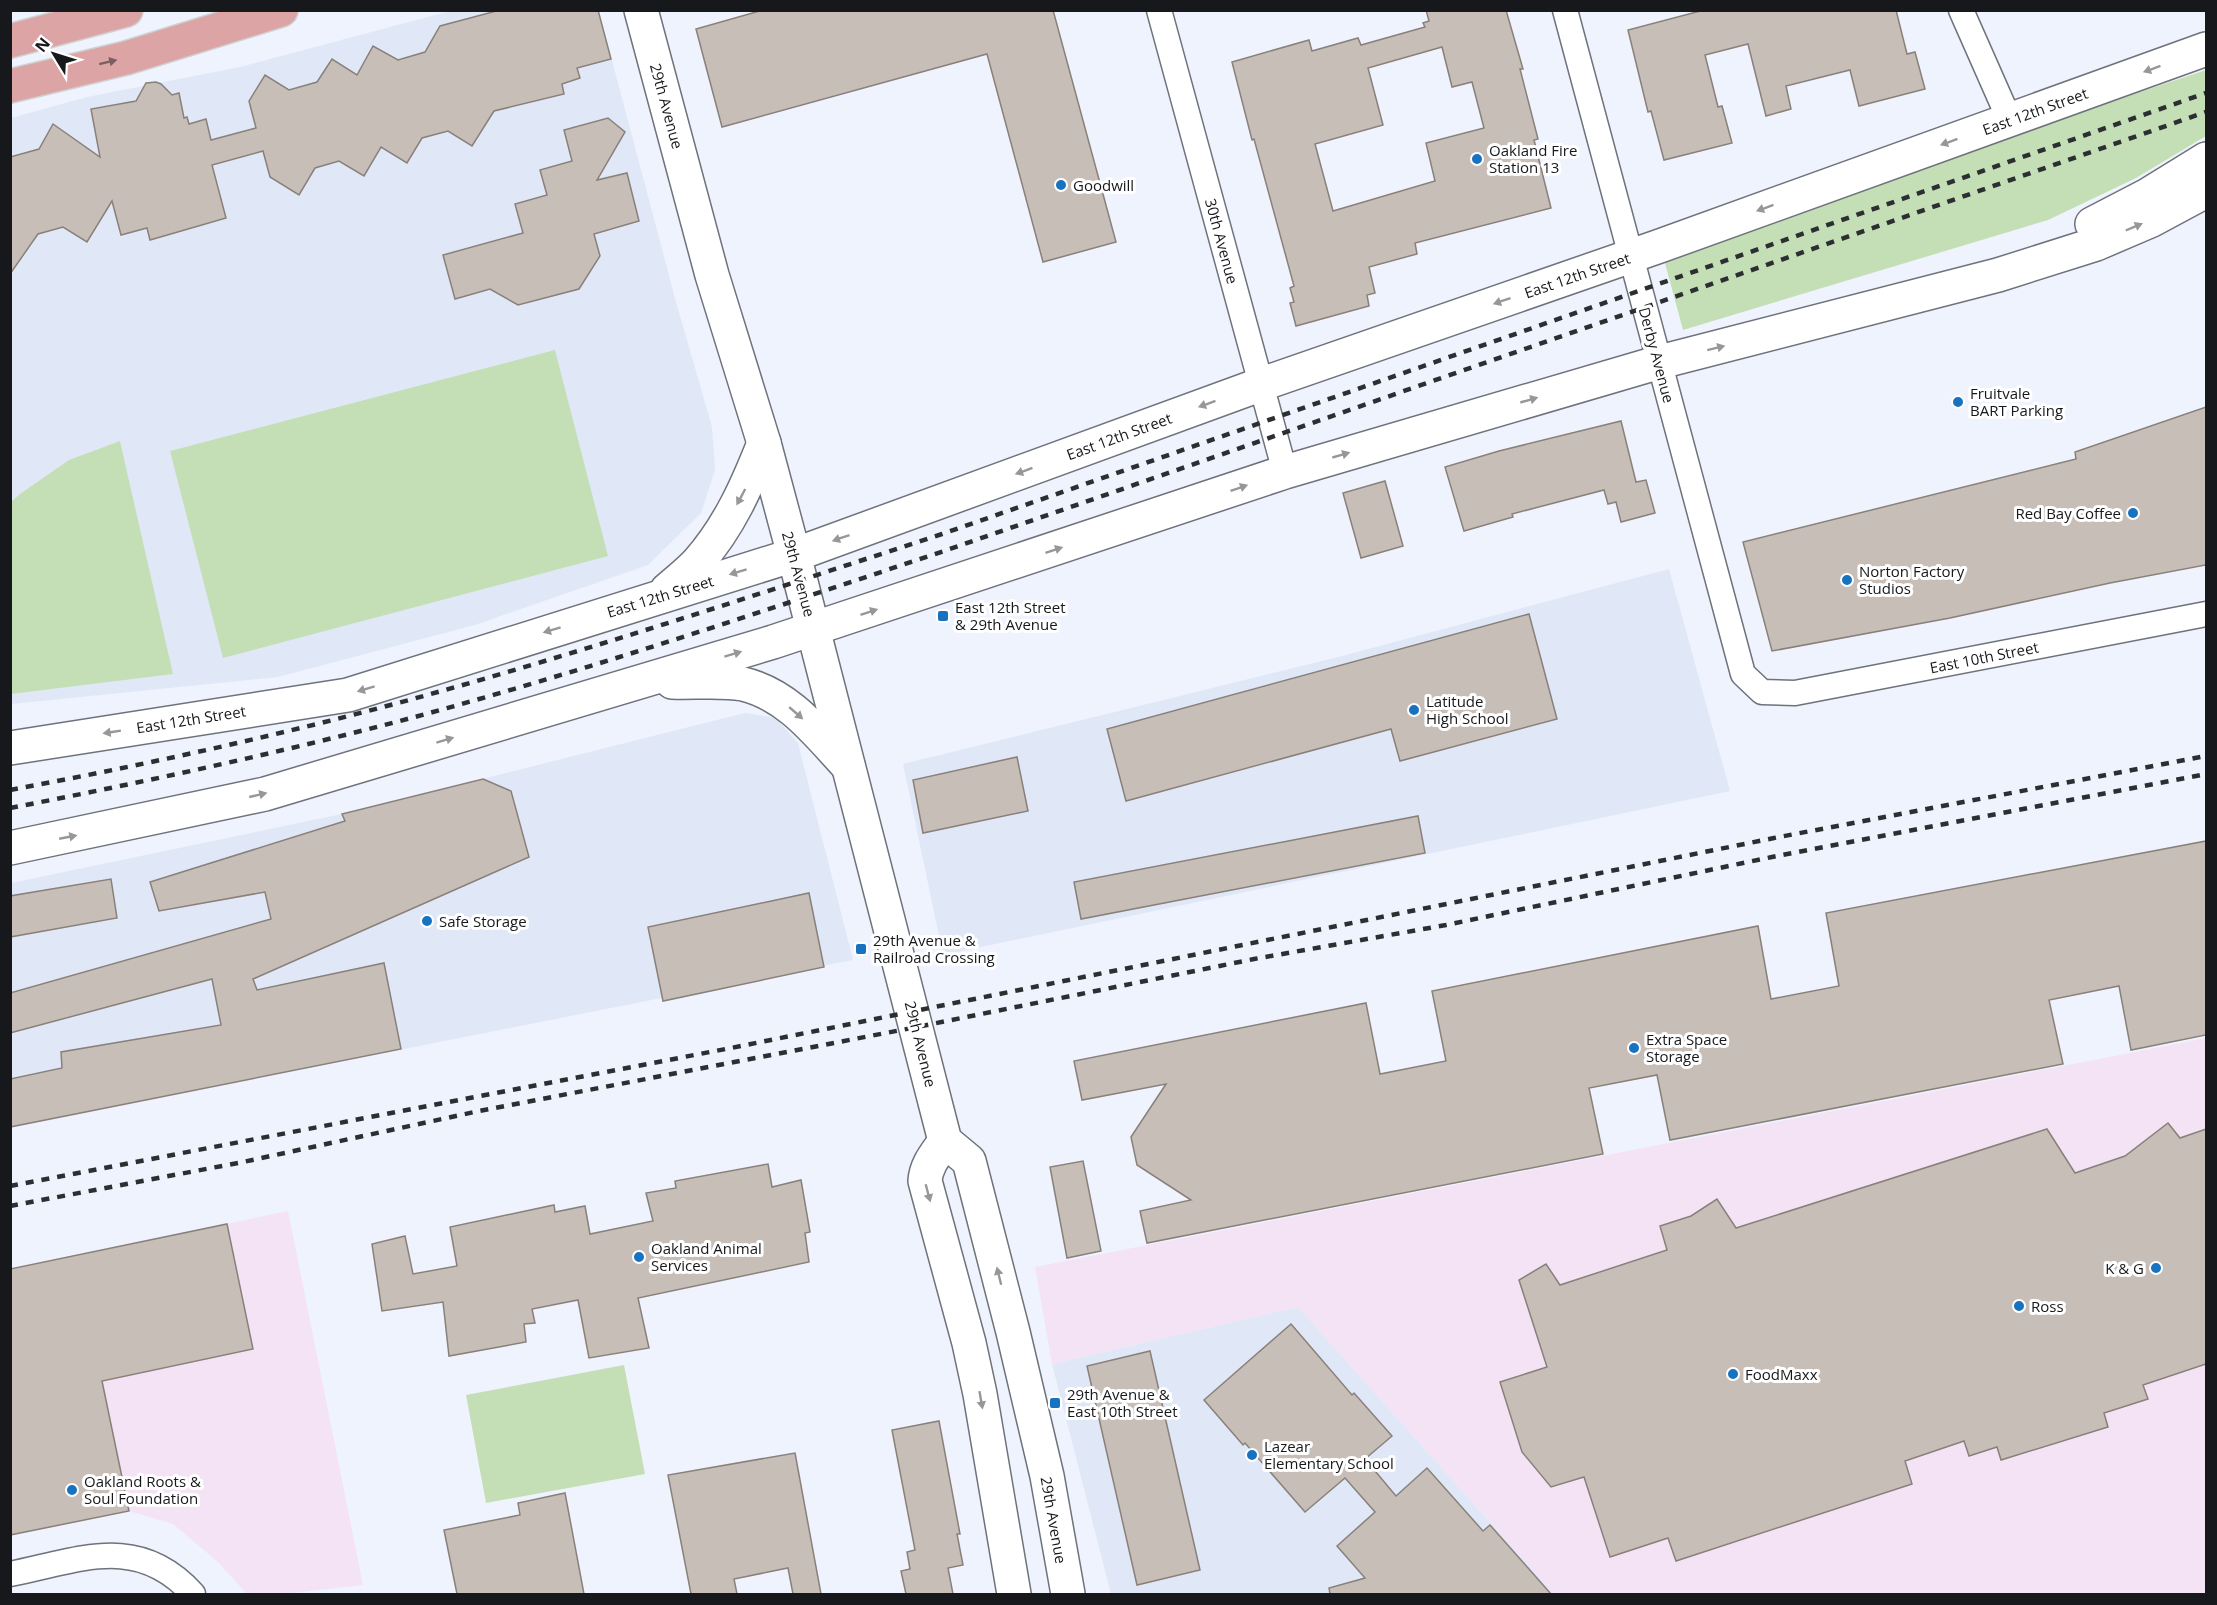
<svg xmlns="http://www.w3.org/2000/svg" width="2217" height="1605" font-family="'Open Sans',sans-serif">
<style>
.commercial{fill:#f4e3f5}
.built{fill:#e0e8f8}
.green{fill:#c4dfb6}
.building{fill:#c7beb8;stroke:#89807b;stroke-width:1.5;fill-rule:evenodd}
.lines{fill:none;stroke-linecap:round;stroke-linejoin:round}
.street-casing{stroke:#6e727b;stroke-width:27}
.secondary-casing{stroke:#6e727b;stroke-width:36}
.primary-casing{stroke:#d0d1d1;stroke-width:36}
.street{stroke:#fff;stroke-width:24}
.secondary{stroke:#fff;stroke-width:33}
.primary{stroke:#dda4a6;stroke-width:33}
.rail{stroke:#2c2f32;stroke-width:4.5;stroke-dasharray:8 8;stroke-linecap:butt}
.oneway{fill:#7a5e60}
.oneway2{fill:#969798}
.poi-dot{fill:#1772bf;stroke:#fff;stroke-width:2}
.labels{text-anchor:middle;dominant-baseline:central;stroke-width:6;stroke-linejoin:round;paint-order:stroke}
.street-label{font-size:15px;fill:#16181b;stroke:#fff}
.poi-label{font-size:15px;fill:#16181b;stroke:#fff;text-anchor:start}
</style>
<rect width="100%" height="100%" fill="#eff3fd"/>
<!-- commercial -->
<g class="commercial">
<polygon points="2206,1038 2206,1594 1554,1594 1298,1307 1052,1364 1035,1267"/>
<polygon points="288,1211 363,1585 283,1594 247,1594 218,1562 173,1524 129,1511 11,1535 10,1269"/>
</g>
<!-- built -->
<g class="built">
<polygon points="450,11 599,11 676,302 712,427 715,470 701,513 648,565 475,625 278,677 11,704 11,118 87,97 240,67"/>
<polygon points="1669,569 1730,791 943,955 903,764 1338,657"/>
<polygon points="745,713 776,718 798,743 853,960 11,1127 11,883 342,814"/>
<polygon points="1298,1307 1554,1594 1111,1594 1052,1364"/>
</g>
<!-- green -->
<g class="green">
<polygon points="2206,70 2206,136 2136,178 2048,220 1683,330 1665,263 2002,138"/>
<polygon points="555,350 608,556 223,658 170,451"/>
<polygon points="120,441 173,674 11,694 11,502 20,494 69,460"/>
<polygon points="624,1365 645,1474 486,1503 466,1395"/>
</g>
<!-- building -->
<g class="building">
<polygon points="500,10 598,10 611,59 577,68 580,78 562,84 564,94 494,111 472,146 448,131 422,138 407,163 381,147 364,176 339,161 315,168 299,195 270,177 263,151 212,165 226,218 150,240 147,228 121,235 112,201 87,242 63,227 38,234 10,274 10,157 39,149 53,124 100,157 91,109 136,101 146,83 156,82 161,84 172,95 179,93 184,118 187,117 189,124 206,119 211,140 256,128 249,101 265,75 289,90 317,82 332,59 357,75 373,46 398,60 425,52 440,26"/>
<polygon points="763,10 1053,10 1116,242 1043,262 987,54 722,127 696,29"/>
<path d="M1426,10h80l17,59h-3l18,70 -4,1 17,68 -136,35 2,11 -48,13 6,26 -8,2 2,11 -73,20 -6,-23 4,-1 -4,-14 4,-2 -40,-147 -2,1 -20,-78 77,-22 3,11 46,-13 3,7 64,-18 -2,-4 6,-2zM1442,47l10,40 20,-5 12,46 -58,15 9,38 -102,30 -18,-67 68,-19 -15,-57z"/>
<polygon points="1704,10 1896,10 1907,54 1915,52 1925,89 1859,106 1850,70 1786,86 1791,109 1766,116 1748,44 1705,55 1718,107 1722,106 1732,143 1664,160 1651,111 1648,112 1628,30"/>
<polygon points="608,118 625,132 597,180 627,173 639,221 594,234 600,256 579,289 518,305 490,289 455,299 443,255 523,233 515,204 547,195 540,170 572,161 564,130"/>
<polygon points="2206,407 2206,565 2110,583 1950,618 1772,651 1743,542 2076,459 2075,452"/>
<polygon points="1621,421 1636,482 1646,480 1655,513 1621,522 1616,502 1608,504 1604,490 1512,514 1513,517 1464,531 1445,467 1499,451"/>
<polygon points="1385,481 1403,546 1361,558 1343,493"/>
<polygon points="1529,614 1557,719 1400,761 1391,729 1126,801 1107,729"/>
<polygon points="1017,757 1028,811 923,833 913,780"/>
<polygon points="483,779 511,791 529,857 253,979 257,990 384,963 401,1049 10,1127 10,1079 62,1068 61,1052 221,1025 212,979 10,1033 10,993 271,919 265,892 159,911 150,882 345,821 342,814"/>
<polygon points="1418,816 1425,853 1081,919 1074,882"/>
<polygon points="2206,841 2206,1035 2131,1050 2119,986 2049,1000 2063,1064 1670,1140 1657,1075 1589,1088 1603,1154 1147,1243 1140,1211 1191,1200 1137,1165 1131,1137 1166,1084 1082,1100 1074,1061 1366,1003 1380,1074 1446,1061 1432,991 1758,926 1771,999 1839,986 1826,913"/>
<polygon points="111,879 117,918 10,937 10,896"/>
<polygon points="809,893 824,967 663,1001 648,927"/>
<polygon points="2168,1123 2180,1138 2206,1129 2206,1364 2143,1385 2148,1399 2104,1413 2108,1427 2001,1460 1997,1447 1969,1456 1964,1441 1905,1461 1912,1484 1676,1561 1668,1538 1610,1557 1584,1477 1551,1487 1522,1452 1500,1382 1547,1367 1519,1280 1546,1264 1560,1285 1667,1250 1660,1226 1691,1216 1717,1199 1736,1228 2047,1129 2075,1173 2125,1156"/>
<polygon points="1083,1161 1101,1251 1067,1258 1050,1167"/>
<polygon points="768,1164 772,1187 801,1180 810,1232 805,1233 809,1262 638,1298 649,1348 589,1358 578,1300 532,1309 535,1323 524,1324 526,1342 449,1356 443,1302 382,1311 372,1244 405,1236 413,1274 457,1266 450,1227 554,1205 555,1212 585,1206 590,1234 653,1221 646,1193 676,1188 675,1181"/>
<polygon points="227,1224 253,1349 102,1381 129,1511 10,1535 10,1269"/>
<polygon points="1291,1324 1352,1395 1354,1393 1392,1436 1365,1459 1396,1496 1427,1468 1483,1531 1490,1525 1551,1594 1330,1594 1329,1588 1365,1578 1337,1546 1375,1512 1345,1478 1305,1512 1245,1443 1243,1445 1204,1400"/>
<polygon points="1150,1351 1200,1570 1137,1585 1087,1366"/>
<polygon points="939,1421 960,1534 957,1534 963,1565 948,1568 953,1594 906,1594 901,1571 910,1569 907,1552 915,1550 892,1430"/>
<polygon points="795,1453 821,1594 793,1594 788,1568 734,1579 737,1594 691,1594 668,1475"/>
<polygon points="565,1493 584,1594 457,1594 444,1530 520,1515 518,1503"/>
</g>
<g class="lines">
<!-- street casing -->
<g class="street-casing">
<g id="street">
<polyline points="1159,10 1285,472"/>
<polyline points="1565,10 1743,674 1762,692 1795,693 2206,614"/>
<polyline points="1961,10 2010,121"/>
<path d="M10,1574c70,-14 128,-41 183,20"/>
</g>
</g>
<!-- secondary casing -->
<g class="secondary-casing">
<g id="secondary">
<polyline points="641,10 712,275 764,443 794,555 945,1141 969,1161 1013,1332 1047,1476 1068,1594"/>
<polyline points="2092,224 2146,196 2206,159"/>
<path d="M667,590c10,-9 22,-18 31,-28 31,-35 49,-76 66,-119"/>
<path d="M672,682c20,1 52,-2 71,2 46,11 74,49 105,82"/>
<polyline points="10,748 348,695 794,555 1262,384 1657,247 2206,49"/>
<polyline points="10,848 265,794 773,642 1285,472 1660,362 1998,275 2096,244 2152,220 2206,191"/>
<path d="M945,1141c-9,13 -19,24 -20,40l44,162 11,51 34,200"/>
</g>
</g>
<!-- primary casing -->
<g class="primary-casing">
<g id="primary">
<polyline points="10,41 126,10"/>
<polyline points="10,86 126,58 281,10"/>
</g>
</g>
<!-- street -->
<use href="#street" class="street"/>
<!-- secondary -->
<use href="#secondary" class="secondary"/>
<!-- primary -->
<use href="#primary" class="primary"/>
<!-- rail -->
<g class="rail">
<path d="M10,790c134,-25 267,-54 399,-90 179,-49 356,-108 533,-166l1264,-441"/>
<path d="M10,808c135,-26 269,-55 401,-90 181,-49 359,-109 536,-168l1259,-438"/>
<polyline points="10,1186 731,1048 1774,838 2206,756"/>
<polyline points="10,1206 243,1162 479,1111 917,1027 1254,959 1446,925 1772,857 2206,774"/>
</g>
</g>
<!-- one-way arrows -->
<defs><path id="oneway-solid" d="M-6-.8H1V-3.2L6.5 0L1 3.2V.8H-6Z" transform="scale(1.5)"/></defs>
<use class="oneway" href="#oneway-solid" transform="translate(108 62) rotate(-14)"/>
<g class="oneway2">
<use href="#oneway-solid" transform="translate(2152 69) rotate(160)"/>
<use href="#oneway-solid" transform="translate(1949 142) rotate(160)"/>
<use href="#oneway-solid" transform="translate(1765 208) rotate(160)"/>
<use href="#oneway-solid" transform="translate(2134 227) rotate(-23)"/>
<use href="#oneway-solid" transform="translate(1502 301) rotate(161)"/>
<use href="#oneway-solid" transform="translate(1716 348) rotate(-14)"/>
<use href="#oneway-solid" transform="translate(1529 400) rotate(-16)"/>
<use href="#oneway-solid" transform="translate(1207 404) rotate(160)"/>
<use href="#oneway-solid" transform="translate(1341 455) rotate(-16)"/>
<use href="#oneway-solid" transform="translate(1024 471) rotate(160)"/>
<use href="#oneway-solid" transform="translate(1239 488) rotate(-19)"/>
<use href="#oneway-solid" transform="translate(741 497) rotate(118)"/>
<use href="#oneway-solid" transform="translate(841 538) rotate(161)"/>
<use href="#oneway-solid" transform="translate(1054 550) rotate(-18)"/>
<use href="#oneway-solid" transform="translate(738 572) rotate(163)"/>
<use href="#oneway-solid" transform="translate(869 612) rotate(-18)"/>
<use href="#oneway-solid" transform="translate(552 630) rotate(163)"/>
<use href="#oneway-solid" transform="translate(733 654) rotate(-17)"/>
<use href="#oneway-solid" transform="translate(366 689) rotate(163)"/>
<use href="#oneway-solid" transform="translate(796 713) rotate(41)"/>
<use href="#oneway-solid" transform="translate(112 732) rotate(171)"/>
<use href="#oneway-solid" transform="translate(445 740) rotate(-17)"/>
<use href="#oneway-solid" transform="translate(258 795) rotate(-13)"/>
<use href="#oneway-solid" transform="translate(68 837) rotate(-11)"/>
<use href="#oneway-solid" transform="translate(928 1193) rotate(75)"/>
<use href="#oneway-solid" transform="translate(999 1276) rotate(-104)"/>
<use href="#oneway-solid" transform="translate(981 1400) rotate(80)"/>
</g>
<!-- markers -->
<g class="poi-dot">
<circle cx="1477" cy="159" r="6"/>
<circle cx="1061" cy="185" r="6"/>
<circle cx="1958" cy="402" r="6"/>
<circle cx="2133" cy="513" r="6"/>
<circle cx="1847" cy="580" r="6"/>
<rect x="937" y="610" width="12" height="12" rx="3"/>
<circle cx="1414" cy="710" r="6"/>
<circle cx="427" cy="921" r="6"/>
<rect x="855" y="943" width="12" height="12" rx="3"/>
<circle cx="1634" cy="1048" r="6"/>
<circle cx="639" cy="1257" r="6"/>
<circle cx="2156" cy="1268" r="6"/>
<circle cx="2019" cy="1306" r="6"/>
<circle cx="1733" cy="1374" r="6"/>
<rect x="1049" y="1397" width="12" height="12" rx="3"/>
<circle cx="1252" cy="1455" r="6"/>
<circle cx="72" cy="1490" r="6"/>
</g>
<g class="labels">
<!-- street labels -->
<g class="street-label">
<text transform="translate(667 106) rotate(75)">29th Avenue</text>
<text transform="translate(2035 111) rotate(-20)">East 12th Street</text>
<text transform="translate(1222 241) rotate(75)">30th Avenue</text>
<text transform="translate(1577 275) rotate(-19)">East 12th Street</text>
<text transform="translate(1657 355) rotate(75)">Derby Avenue</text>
<text transform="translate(1119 436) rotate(-20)">East 12th Street</text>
<text transform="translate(799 574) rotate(75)">29th Avenue</text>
<text transform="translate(660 596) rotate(-17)">East 12th Street</text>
<text transform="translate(1984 657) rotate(-11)">East 10th Street</text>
<text transform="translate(191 719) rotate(-9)">East 12th Street</text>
<text transform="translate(921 1044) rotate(76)">29th Avenue</text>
<text transform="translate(1054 1520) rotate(80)">29th Avenue</text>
</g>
<!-- poi labels -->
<g class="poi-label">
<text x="1489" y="150">Oakland Fire<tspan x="1489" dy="17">Station 13</tspan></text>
<text x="1073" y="185">Goodwill</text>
<text x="1970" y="393">Fruitvale<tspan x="1970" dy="17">BART Parking</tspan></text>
<text x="2121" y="513" text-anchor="end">Red Bay Coffee</text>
<text x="1859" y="571">Norton Factory<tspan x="1859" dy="17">Studios</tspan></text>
<text x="955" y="607">East 12th Street<tspan x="955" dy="17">&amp; 29th Avenue</tspan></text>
<text x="1426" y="701">Latitude<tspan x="1426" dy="17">High School</tspan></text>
<text x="439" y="921">Safe Storage</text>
<text x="873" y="940">29th Avenue &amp;<tspan x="873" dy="17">Railroad Crossing</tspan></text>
<text x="1646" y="1039">Extra Space<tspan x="1646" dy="17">Storage</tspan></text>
<text x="651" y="1248">Oakland Animal<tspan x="651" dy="17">Services</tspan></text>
<text x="2144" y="1268" text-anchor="end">K &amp; G</text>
<text x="2031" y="1306">Ross</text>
<text x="1745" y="1374">FoodMaxx</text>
<text x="1067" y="1394">29th Avenue &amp;<tspan x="1067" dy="17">East 10th Street</tspan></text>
<text x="1264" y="1446">Lazear<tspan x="1264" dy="17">Elementary School</tspan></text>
<text x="84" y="1481">Oakland Roots &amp;<tspan x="84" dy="17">Soul Foundation</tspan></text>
</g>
</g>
<!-- border -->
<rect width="2217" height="1605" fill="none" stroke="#16181b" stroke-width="24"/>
<!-- north arrow -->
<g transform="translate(54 54) rotate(308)" stroke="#ffffff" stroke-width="4.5" paint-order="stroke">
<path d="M0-4.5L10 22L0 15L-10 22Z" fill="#16181b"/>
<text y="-9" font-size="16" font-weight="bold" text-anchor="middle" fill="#16181b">N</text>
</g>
</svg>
